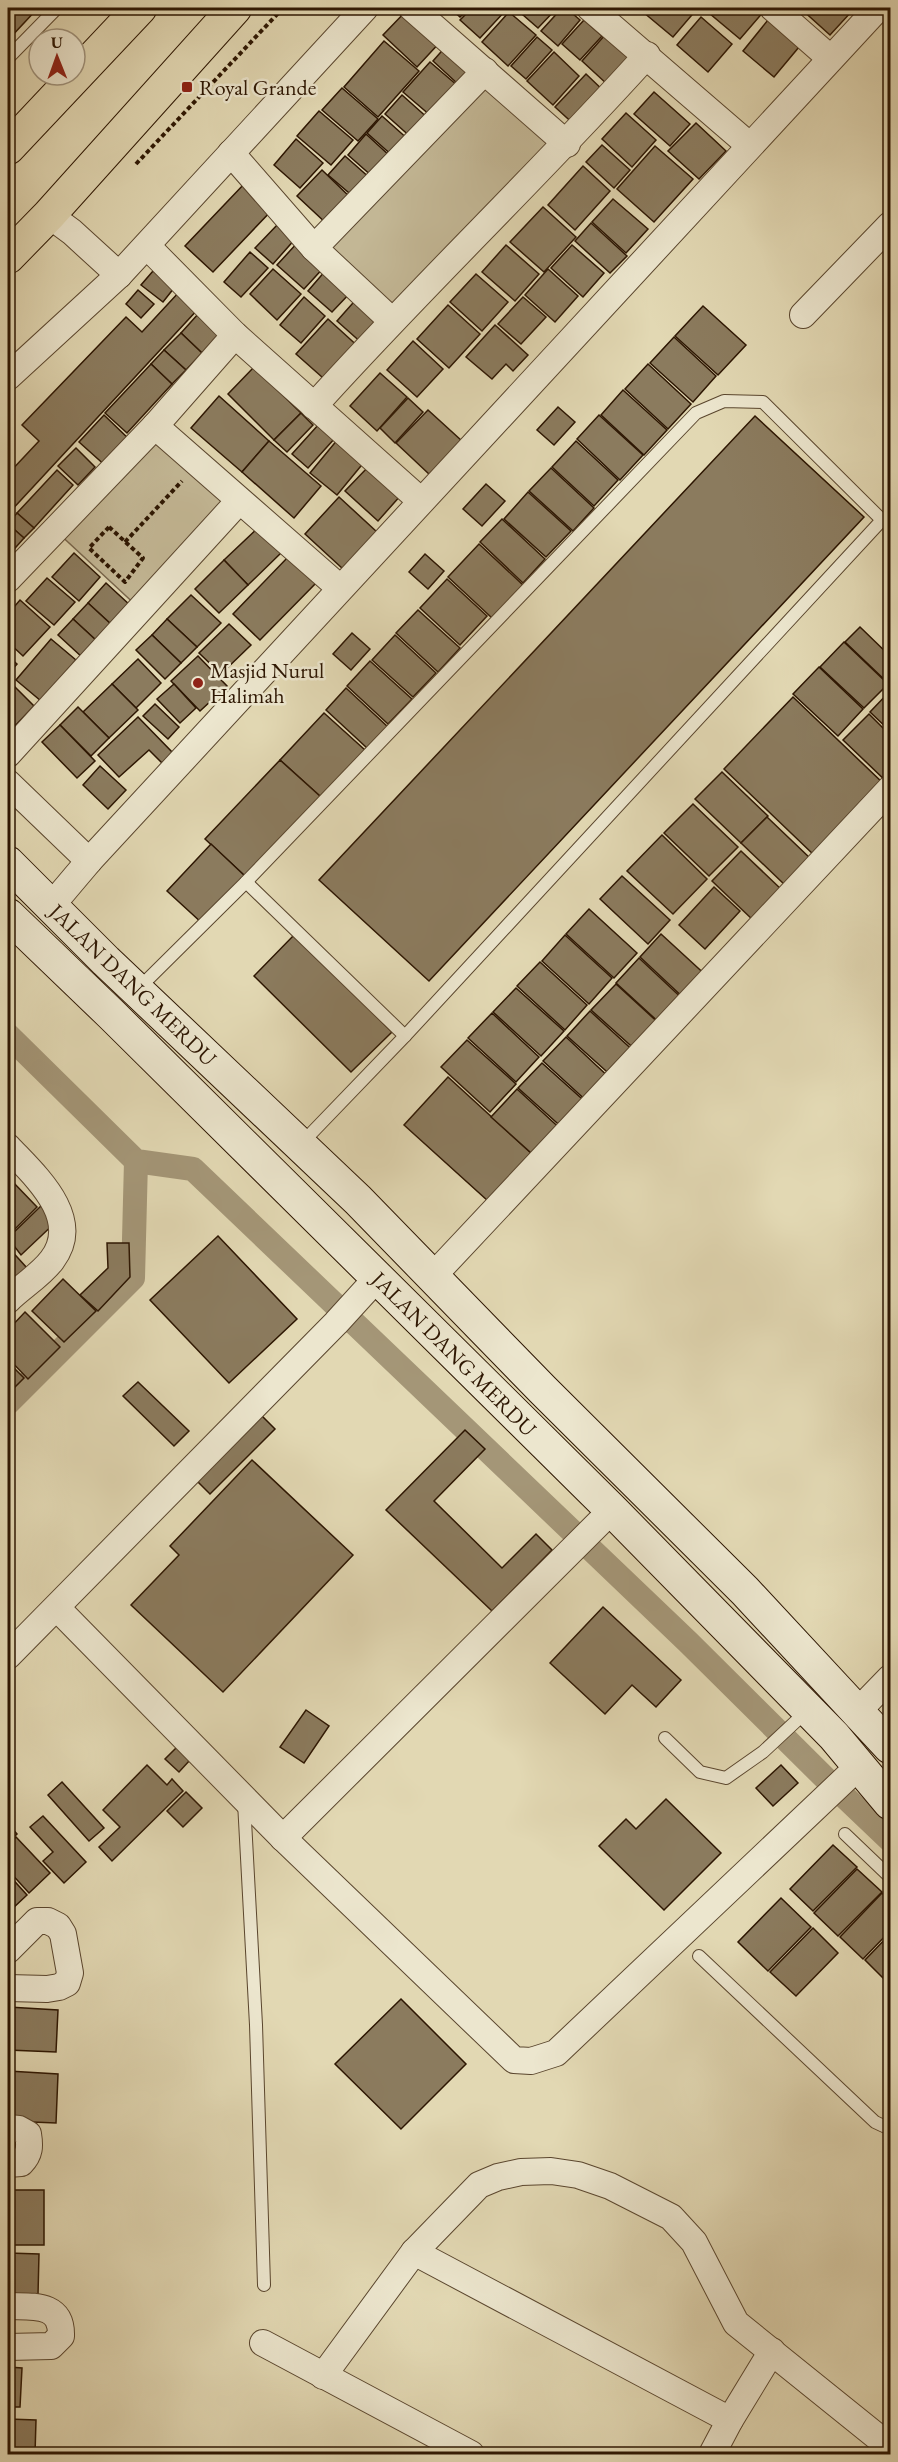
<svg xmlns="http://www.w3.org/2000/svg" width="898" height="2462" font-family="'EB Garamond',serif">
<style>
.green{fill:#c3b795;stroke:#78664c;stroke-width:1.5}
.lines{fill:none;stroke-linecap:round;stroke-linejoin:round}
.canal{stroke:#a49677;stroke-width:24}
.building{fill:#8b7b5e;stroke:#2d1602;stroke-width:1.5}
.lane-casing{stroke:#5a462e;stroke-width:14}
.street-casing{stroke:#5a462e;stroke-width:28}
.secondary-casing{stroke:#2d1602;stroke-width:35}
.primary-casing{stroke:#2d1602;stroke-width:35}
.path{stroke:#2d1602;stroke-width:4;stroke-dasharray:4.5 3;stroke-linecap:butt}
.lane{stroke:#ece6ce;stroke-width:12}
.street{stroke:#ece6ce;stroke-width:26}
.secondary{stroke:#ece6ce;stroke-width:33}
.primary{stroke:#e2d8b3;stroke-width:33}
.poi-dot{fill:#8f2418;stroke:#ece6ce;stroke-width:2}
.labels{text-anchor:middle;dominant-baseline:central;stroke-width:5;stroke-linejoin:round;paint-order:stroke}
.poi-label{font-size:22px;fill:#2d1602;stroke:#ece6ce;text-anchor:start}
.street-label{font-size:22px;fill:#2d1602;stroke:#ece6ce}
</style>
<rect width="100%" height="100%" fill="#e2d8b3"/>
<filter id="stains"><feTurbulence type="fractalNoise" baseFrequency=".00333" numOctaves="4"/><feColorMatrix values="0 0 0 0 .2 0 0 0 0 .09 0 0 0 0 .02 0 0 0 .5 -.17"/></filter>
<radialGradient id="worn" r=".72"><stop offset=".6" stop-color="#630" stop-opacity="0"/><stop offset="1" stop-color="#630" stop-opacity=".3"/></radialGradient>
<g class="green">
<path d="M485 71 567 144 391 320 320 255Z"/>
<path d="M155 426 239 501 140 609 55 530Z"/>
</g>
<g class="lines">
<g class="canal">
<path d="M8 1035 136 1161 193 1169 688 1642 828 1781 890 1840"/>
<path d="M8 1403 133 1278 136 1161"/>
</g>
</g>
<g class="building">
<path d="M8 8H38L8 40Z"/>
<path d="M450 8H470L460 17Z"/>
<path d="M472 8H508L480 38 460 20Z"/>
<path d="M515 8H557L538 28Z"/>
<path d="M562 8H566L580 20 558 46 541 31Z"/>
<path d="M647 8H696L697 9 673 37 643 12Z"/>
<path d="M703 8H761L765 10 740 39Z"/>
<path d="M800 8H850L853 10 830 35Z"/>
<path d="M408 9 442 40 417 67 383 35Z"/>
<path d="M509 12 536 35 508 66 482 42Z"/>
<path d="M772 15 804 41 774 77 743 51Z"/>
<path d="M701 17 732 44 708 72 677 45Z"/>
<path d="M584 20 602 36 580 60 562 44Z"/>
<path d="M605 35 631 59 608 85 582 61Z"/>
<path d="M537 37 552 50 526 79 511 66Z"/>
<path d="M384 41 419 71 378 117 344 87Z"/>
<path d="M447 45 473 69 459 85 433 61Z"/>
<path d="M554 52 579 76 553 105 527 81Z"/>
<path d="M430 62 458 86 431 116 403 92Z"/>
<path d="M586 74 608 95 578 128 555 107Z"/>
<path d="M342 88 378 119 358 141 322 110Z"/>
<path d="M654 92 690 124 670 146 634 114Z"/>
<path d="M402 95 430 120 414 140 385 114Z"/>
<path d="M319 111 353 140 331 165 297 136Z"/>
<path d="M626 113 656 140 632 167 602 139Z"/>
<path d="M382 116 410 141 395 158 367 133Z"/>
<path d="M696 123 726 151 699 179 668 151Z"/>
<path d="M366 134 391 157 373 177 348 155Z"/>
<path d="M296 139 323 163 300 188 274 165Z"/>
<path d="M602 145 630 170 614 188 586 162Z"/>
<path d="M655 146 693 179 654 222 617 189Z"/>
<path d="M345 156 371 179 355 198 328 175Z"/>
<path d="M583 166 610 191 575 230 548 205Z"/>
<path d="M322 170 352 199 328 225 297 196Z"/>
<path d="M245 183 273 209 213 272 185 246Z"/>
<path d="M613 199 648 229 626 253 592 222Z"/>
<path d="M543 207 576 237 544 272 510 242Z"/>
<path d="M279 223 296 238 273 264 255 248Z"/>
<path d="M591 223 627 256 610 273 575 241Z"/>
<path d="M299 241 326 265 304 289 277 265Z"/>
<path d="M506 245 539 274 515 301 482 272Z"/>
<path d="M572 245 604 273 583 297 551 268Z"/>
<path d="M250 252 268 268 241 297 224 282Z"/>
<path d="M273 269 301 294 277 320 250 294Z"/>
<path d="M548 269 578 296 555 322 525 295Z"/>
<path d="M326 270 351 292 332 312 308 291Z"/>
<path d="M153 271 174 288 163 302 141 285Z"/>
<path d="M476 274 508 302 482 331 450 302Z"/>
<path d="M138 290 154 304 141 318 126 304Z"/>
<path d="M180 291 199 308 8 514V474L39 441 22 425 126 317 142 332Z"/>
<path d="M360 295 387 320 364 345 337 321Z"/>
<path d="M304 297 325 316 301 343 280 325Z"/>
<path d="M523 297 546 317 521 344 498 324Z"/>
<path d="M448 305 480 334 449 368 417 339Z"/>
<path d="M703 306 746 345 718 375 675 336Z"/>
<path d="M199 313 220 333 202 353 181 333Z"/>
<path d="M328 319 362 350 331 385 296 354Z"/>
<path d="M495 325 528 355 513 371 506 364 492 379 466 357Z"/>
<path d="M181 333 202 353 186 370 164 350Z"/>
<path d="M674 337 716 376 693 402 650 363Z"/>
<path d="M413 341 443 369 417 397 387 370Z"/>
<path d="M164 350 186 370 172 384 151 364Z"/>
<path d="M151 364 172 384 127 433 105 413Z"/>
<path d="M648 364 691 404 668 429 625 389Z"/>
<path d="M254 367 301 413 274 440 228 394Z"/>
<path d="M380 373 407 397 377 431 350 406Z"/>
<path d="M623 390 667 430 644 455 601 415Z"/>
<path d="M219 396 269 441 242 472 191 428Z"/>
<path d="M408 398 423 412 395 443 380 428Z"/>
<path d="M558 407 575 422 554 445 537 430Z"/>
<path d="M428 410 462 441 430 475 396 443Z"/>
<path d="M301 413 313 425 287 452 274 440Z"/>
<path d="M104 415 132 442 108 468 79 442Z"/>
<path d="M599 415 643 455 620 480 577 439Z"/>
<path d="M755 416 864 517 429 981 319 880Z"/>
<path d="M319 424 335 438 308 468 292 454Z"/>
<path d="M338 439 365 461 337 495 310 473Z"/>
<path d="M269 441 321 486 294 518 242 472Z"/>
<path d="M576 441 618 480 594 506 552 467Z"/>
<path d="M76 448 95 467 78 485 58 466Z"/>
<path d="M369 466 401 495 378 521 345 491Z"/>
<path d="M551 468 594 508 573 531 529 491Z"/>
<path d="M57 470 73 485 34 528 17 513Z"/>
<path d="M486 484 505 501 482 526 463 509Z"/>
<path d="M528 492 571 531 546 557 504 519Z"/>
<path d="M339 497 377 532 343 569 305 534Z"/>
<path d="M17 513 34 528 24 538 8 524Z"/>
<path d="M502 519 545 559 523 583 480 542Z"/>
<path d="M8 524 24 538 8 556Z"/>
<path d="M259 527 283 551 248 585 224 560Z"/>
<path d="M479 544 523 585 492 618 448 577Z"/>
<path d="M74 553 100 577 79 601 52 577Z"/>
<path d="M425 554 444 571 428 589 409 572Z"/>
<path d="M289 556 317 582 260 640 233 614Z"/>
<path d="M224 560 248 585 219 613 195 589Z"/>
<path d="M47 578 75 602 54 625 26 601Z"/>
<path d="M447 579 487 616 460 645 420 608Z"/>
<path d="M106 583 131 606 113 626 88 603Z"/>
<path d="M191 595 221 623 197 647 167 619Z"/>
<path d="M20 600 50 627 23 656 8 642V614Z"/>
<path d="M88 603 113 626 98 642 73 619Z"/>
<path d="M418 610 460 648 438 672 396 633Z"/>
<path d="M73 619 98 642 83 658 58 635Z"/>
<path d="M167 619 197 647 181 663 152 635Z"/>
<path d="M229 624 251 645 221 674 199 653Z"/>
<path d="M860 627 890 656V681L888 683 845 642Z"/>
<path d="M352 633 370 649 351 670 333 654Z"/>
<path d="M152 635 181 663 165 679 136 650Z"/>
<path d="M395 635 436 673 413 697 372 660Z"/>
<path d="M51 639 76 660 41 701 16 680Z"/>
<path d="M844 642 888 684 864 708 820 667Z"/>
<path d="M8 656 17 664 8 674Z"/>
<path d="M198 656 227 686 200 711 171 681Z"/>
<path d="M138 659 161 683 136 708 112 684Z"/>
<path d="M370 661 412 699 388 724 347 686Z"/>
<path d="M819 667 863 709 838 736 793 694Z"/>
<path d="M12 684 34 706 13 728 8 722V689Z"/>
<path d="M112 684 138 710 109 738 83 712Z"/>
<path d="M174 684 196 708 180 723 157 699Z"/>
<path d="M346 688 388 727 367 748 326 710Z"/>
<path d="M890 691V731L870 712Z"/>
<path d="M793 697 885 785 815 856 724 769Z"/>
<path d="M155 704 179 727 168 739 143 716Z"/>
<path d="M78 707 109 738 91 756 60 725Z"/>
<path d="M324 713 365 750 321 797 280 760Z"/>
<path d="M869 714 890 735V778L887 782 843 740Z"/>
<path d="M138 717 173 753 162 763 149 750 119 777 98 755Z"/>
<path d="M60 725 95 761 77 778 42 742Z"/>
<path d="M280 760 321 797 246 877 205 839Z"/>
<path d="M100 766 126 790 108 809 83 785Z"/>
<path d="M722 772 768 816 741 843 695 799Z"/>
<path d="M693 804 738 847 709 876 664 833Z"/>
<path d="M767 817 812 860 786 886 741 843Z"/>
<path d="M662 835 707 879 673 914 627 871Z"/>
<path d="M211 844 246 877 203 924 167 891Z"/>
<path d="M741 851 783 891 754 921 712 881Z"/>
<path d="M622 876 670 920 648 944 600 899Z"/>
<path d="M714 887 740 911 705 949 679 925Z"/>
<path d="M589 909 637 953 614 978 566 934Z"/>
<path d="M661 934 710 979 688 1002 640 957Z"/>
<path d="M294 935 392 1032 351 1072 254 976Z"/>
<path d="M565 935 612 978 589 1004 542 961Z"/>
<path d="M639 958 687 1003 664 1027 616 983Z"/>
<path d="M540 962 587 1005 565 1030 517 986Z"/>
<path d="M616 984 663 1027 639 1053 591 1010Z"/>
<path d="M516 988 564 1031 541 1056 493 1012Z"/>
<path d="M590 1011 638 1055 615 1079 567 1036Z"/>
<path d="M492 1013 539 1057 516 1082 468 1038Z"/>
<path d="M566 1037 613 1081 591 1105 543 1061Z"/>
<path d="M467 1040 516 1084 490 1112 441 1067Z"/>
<path d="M542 1063 590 1106 566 1131 518 1088Z"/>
<path d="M448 1077 532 1154 488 1201 404 1125Z"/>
<path d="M517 1089 565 1133 540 1161 491 1117Z"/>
<path d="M8 1161 18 1171 8 1181Z"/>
<path d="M11 1180 37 1207 8 1236V1184Z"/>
<path d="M44 1203 59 1219 21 1255 8 1238Z"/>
<path d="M218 1236 297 1319 229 1383 150 1300Z"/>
<path d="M107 1243H129L130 1277 98 1311 80 1295 108 1268Z"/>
<path d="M8 1247 27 1268 10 1283 8 1281Z"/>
<path d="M63 1279 96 1311 64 1342 32 1311Z"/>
<path d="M25 1312 60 1347 28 1379 8 1358V1330Z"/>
<path d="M8 1362 24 1378 8 1394Z"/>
<path d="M138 1382 189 1431 174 1446 123 1396Z"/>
<path d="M257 1411 275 1429 210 1494 192 1476Z"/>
<path d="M465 1430 485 1449 434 1501 502 1568 536 1534 552 1550 492 1611 386 1510Z"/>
<path d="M252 1460 353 1555 223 1692 131 1605 179 1555 170 1546Z"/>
<path d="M603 1607 681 1680 656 1707 632 1685 605 1714 550 1663Z"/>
<path d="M306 1710 329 1726 304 1763 280 1747Z"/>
<path d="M177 1747 190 1760 179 1772 165 1759Z"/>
<path d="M147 1765 167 1785 172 1779 183 1791 112 1861 99 1847 120 1827 103 1810Z"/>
<path d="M781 1765 798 1783 773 1806 756 1788Z"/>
<path d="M62 1782 104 1828 89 1841 48 1795Z"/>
<path d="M186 1792 202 1808 183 1827 167 1811Z"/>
<path d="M666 1799 721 1853 664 1910 599 1846 626 1819 636 1829Z"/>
<path d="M43 1816 86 1862 64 1883 43 1861 53 1852 30 1827Z"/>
<path d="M8 1824 17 1834 8 1843Z"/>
<path d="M16 1837 50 1873 29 1893 8 1870V1845Z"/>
<path d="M833 1845 857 1867 813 1911 790 1889Z"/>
<path d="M857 1869 882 1892 838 1936 814 1913Z"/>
<path d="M8 1874 27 1895 11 1910 8 1907Z"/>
<path d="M882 1893 890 1901V1931L863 1959 840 1937Z"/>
<path d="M781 1898 811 1927 768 1971 738 1942Z"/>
<path d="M813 1928 838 1953 796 1996 770 1972Z"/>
<path d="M890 1934V1985L865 1960Z"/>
<path d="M401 1999 466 2064 401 2129 335 2064Z"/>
<path d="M8 2007 58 2010 56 2052 8 2050Z"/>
<path d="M8 2071 58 2074 56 2123 8 2121Z"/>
<rect x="8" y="2190" width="36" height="55"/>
<path d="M8 2253 39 2254 38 2295H8Z"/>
<path d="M8 2367 22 2368 20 2407H8Z"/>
<path d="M8 2419 36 2420 35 2454H8Z"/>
</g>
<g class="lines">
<defs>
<g id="lane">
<path d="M8 58 57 8"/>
<path d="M246 882 405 1036"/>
<path d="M137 990 246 882 696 413 724 401 763 402 882 520 405 1036 301 1144"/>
<path d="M665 1738 700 1772 726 1778 763 1752 808 1710"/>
<path d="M244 1802 256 2025 264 2285"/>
<path d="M845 1834 890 1877"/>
<path d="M699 1956 875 2122 890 2129"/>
</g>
<g id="street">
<path d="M412 8 567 144"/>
<path d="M590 8 749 145"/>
<path d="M773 8 830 58"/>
<path d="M231 153 314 248 391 320"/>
<path d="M49 215 72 232 119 275"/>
<path d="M147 246 235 335 421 501"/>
<path d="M314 248 485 71"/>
<path d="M803 315 890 225"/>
<path d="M8 377 119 275 365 8"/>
<path d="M314 406C422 286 539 175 647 55"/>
<path d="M155 426 340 588"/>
<path d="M8 579 155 426 235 335"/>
<path d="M8 754 239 501"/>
<path d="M8 783 89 861"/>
<path d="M51 906 89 861 878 8"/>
<path d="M8 1147C34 1175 84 1218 52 1260 41 1275 21 1287 8 1300"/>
<path d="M432 1277 890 789"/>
<path d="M57 1608 283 1838 514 2060 531 2061 556 2053 859 1766"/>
<path d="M8 1656 336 1323 377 1278"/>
<path d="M858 1711 890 1678"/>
<path d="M283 1838 612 1510"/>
<path d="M8 1950 37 1921H48L58 1926 63 1934 70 1973 67 1983 59 1987 47 1989 8 1988"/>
<path d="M8 2128 19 2129 28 2134C30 2146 30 2154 21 2163L8 2164"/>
<path d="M414 2252 730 2420"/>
<path d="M8 2306C32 2307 62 2302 61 2336L51 2346 8 2347"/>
<path d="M263 2343 471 2454"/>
<path d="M323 2376 414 2252 479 2185 498 2177 521 2172 551 2171 578 2175 610 2186 671 2217 694 2242 736 2323 890 2447"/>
<path d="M712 2454 730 2420 772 2351"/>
</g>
<g id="secondary">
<path d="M8 863 106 961 358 1200 543 1390 745 1591 890 1747"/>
<path d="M8 915 112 1015 612 1510 834 1736 890 1803"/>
</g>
<g id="primary">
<path d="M8 148 140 8"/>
<path d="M8 257 49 215 235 8"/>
</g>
</defs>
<use href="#lane" class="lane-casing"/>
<use href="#street" class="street-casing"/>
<use href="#secondary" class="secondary-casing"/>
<use href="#primary" class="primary-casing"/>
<g class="path">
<path d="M136 164 283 8"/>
<path d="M109 527 143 558 125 582 89 548Z"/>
<path d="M125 542 182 481"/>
</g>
<use href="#lane" class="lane"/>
<use href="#street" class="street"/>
<use href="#secondary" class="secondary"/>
<use href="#primary" class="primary"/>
</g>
<g class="poi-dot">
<rect x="181" y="81" width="12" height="12" rx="3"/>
<circle cx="198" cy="683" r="6"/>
</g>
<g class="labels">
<g class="poi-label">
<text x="199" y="87">Royal Grande</text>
<text x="210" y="670">Masjid Nurul<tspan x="210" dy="25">Halimah</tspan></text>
</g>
<g class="street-label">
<text transform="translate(133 985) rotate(44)">JALAN DANG MERDU</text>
<text transform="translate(454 1354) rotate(45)">JALAN DANG MERDU</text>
</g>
</g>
<rect width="898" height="2462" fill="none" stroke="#e2d8b3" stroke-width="30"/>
<rect x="9" y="9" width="880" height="2444" fill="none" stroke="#2d1602" stroke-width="3"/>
<rect x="15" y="15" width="868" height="2432" fill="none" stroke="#2d1602" stroke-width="1.5"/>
<g transform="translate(57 57) rotate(359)"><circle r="28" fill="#ece6ce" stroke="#a0937c" stroke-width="1.5"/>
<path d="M0-4.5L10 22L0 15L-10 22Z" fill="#8f2418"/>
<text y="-9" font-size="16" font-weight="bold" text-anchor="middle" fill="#2d1602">U</text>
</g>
<rect width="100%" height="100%" filter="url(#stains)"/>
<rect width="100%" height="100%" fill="url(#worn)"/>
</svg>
